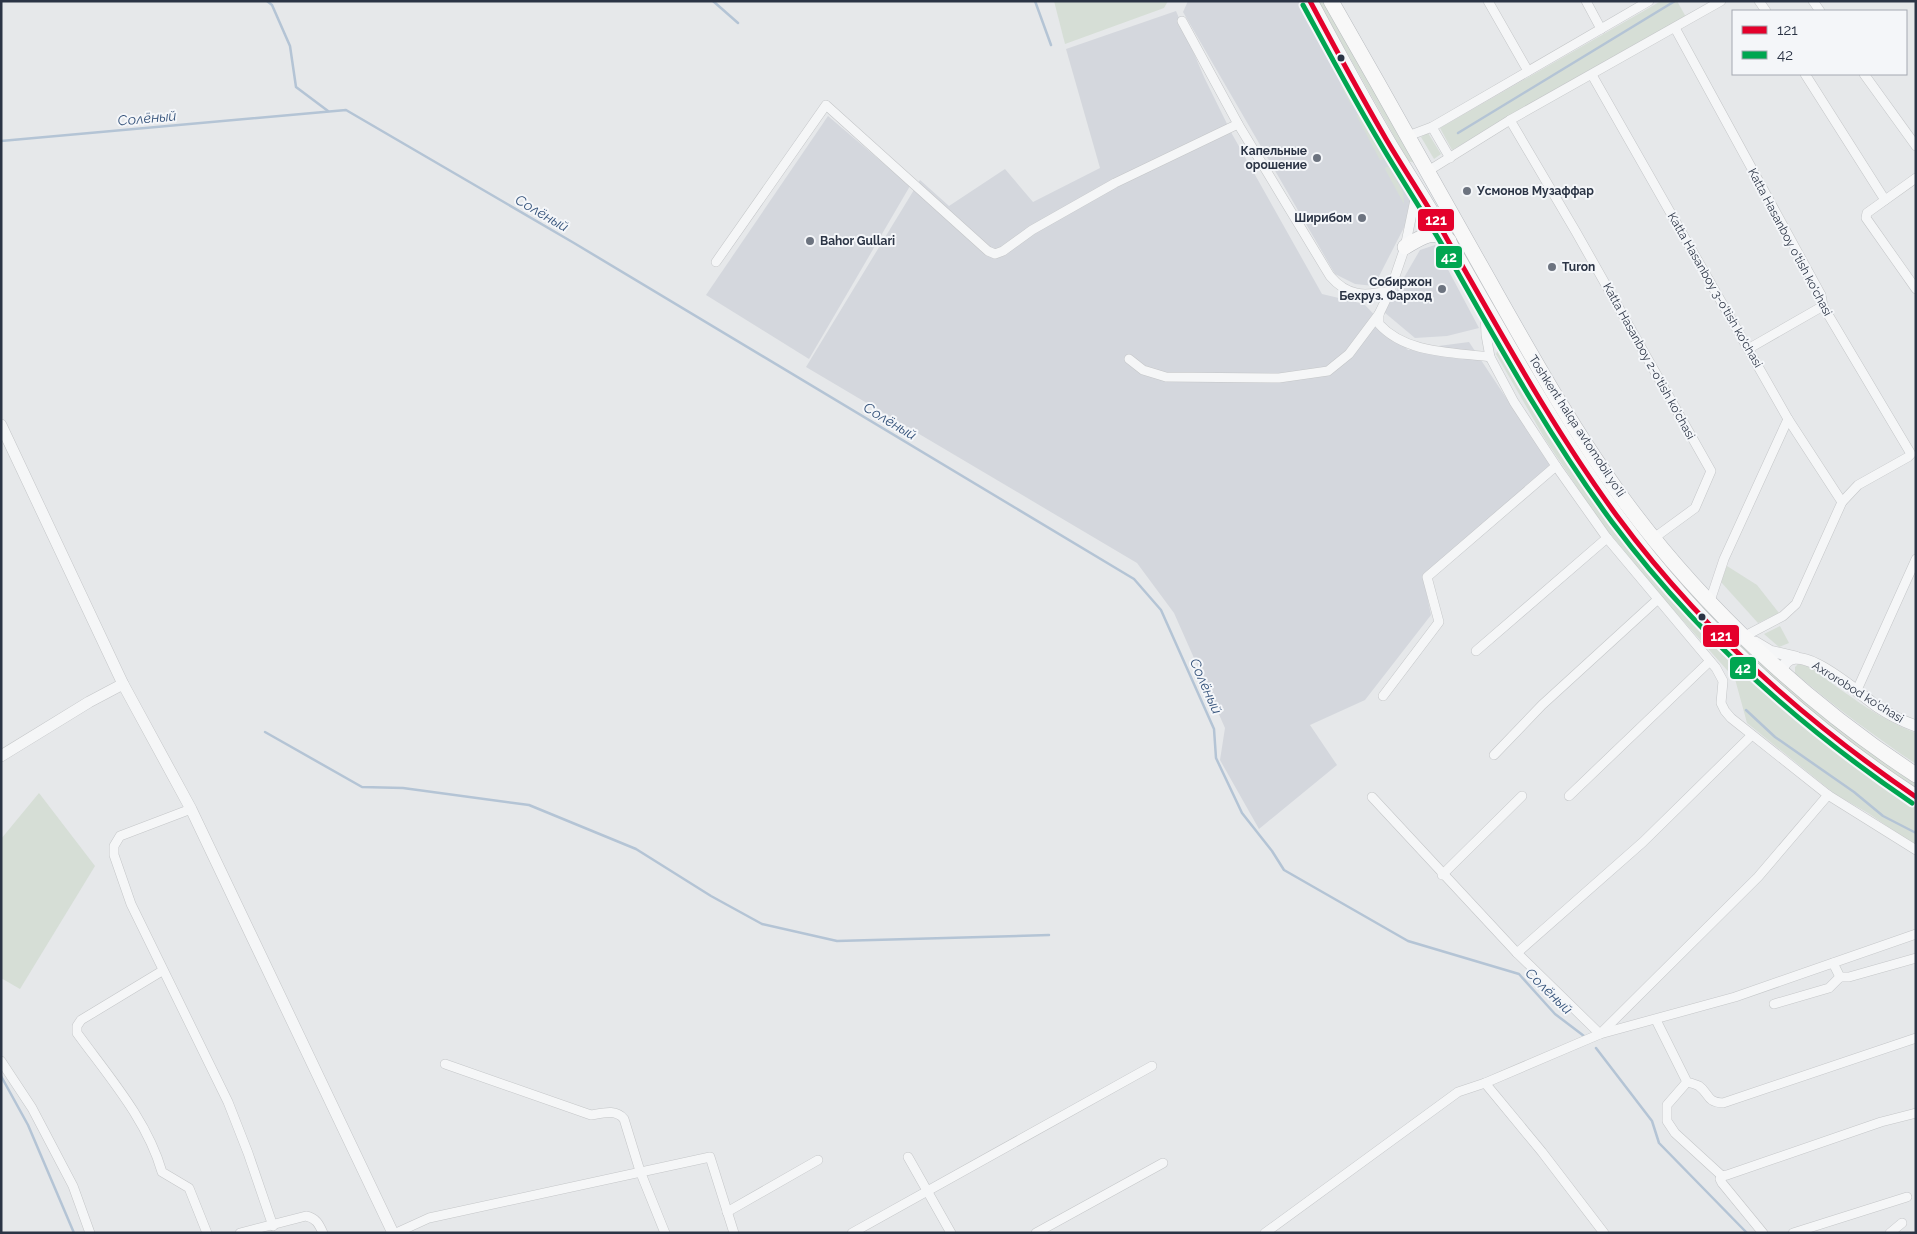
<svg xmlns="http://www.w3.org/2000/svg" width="1917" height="1234" font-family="Raleway,sans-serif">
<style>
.built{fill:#d4d7dd}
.green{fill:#d6ded6}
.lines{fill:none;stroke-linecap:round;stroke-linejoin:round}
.stream{stroke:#b4c4d5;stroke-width:2.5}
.minor-casing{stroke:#c4c6c8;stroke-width:10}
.tertiary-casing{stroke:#c4c6c8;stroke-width:12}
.trunk-casing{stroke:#b8bbbf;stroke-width:16}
.minor{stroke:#f5f6f7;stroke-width:9}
.tertiary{stroke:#f5f6f7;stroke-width:11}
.trunk{stroke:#f8f8f8;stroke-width:15}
.bus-1-casing{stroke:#f4f6f9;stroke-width:9}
.bus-2-casing{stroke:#f4f6f9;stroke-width:9}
.bus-1{stroke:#e4002b;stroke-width:5}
.bus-2{stroke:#00a651;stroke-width:5}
.bus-dot{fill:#2b3445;stroke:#f4f6f9;stroke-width:2}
.poi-dot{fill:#6c737f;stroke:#f4f6f9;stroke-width:2}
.labels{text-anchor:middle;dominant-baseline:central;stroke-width:4;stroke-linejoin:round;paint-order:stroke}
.poi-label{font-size:12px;font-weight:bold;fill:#2b3445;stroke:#f4f6f9;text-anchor:end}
.street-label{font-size:12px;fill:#2b3445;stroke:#f4f6f9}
.water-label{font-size:14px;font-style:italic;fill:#34527a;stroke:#f4f6f9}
.line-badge{stroke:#f4f6f9;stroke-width:2}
.badge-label{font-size:14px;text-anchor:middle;font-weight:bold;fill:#fff}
</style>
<rect width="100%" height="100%" fill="#e6e8ea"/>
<g class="built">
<path d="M1188 1H1302L1415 206 1374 286 1355 284 1335 274 1183 12Z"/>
<path d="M1176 11 1204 77 1232 134 1322 294 1364 304 1408 350 1469 342 1552 467 1423 576 1431 615 1365 700 1310 725 1337 765 1259 829 1220 760 1225 728 1174 613 1137 563 806 367 920 180 949 206 1005 169 1033 202 1100 168 1066 49Z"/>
<path d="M828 116 910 186 809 359 706 295Z"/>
<path d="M1435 245 1479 328 1447 336 1415 338 1384 312 1420 250Z"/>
</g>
<g class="green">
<path d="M1054 1H1168L1164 8 1065 44Z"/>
<path d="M1318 1H1324L1416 163 1408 161Z"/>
<path d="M1661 1H1677L1686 17 1452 150 1440 128Z"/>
<path d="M1343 81 1357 107 1351 105 1341 86Z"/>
<path d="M1356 115 1362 117 1384 158 1383 160H1380Z"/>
<path d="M1428 133 1441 154 1434 159 1421 137Z"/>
<path d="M1386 167H1389L1403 192 1404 204 1385 169Z"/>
<path d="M1441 206 1660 556 1916 782V788L1879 763 1814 714 1753 661 1657 559 1575 448 1436 210Z"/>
<path d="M1498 350 1557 446 1599 508 1633 551 1681 606 1916 803V846L1868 813 1835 794 1747 723 1735 679 1662 597 1599 520 1545 439 1496 354Z"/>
<path d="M1727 566 1757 585 1779 613 1758 623 1721 582Z"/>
<path d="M1780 626 1789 643 1779 647 1764 634Z"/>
<path d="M1798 664 1808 666C1842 690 1876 718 1916 733V764C1874 736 1834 706 1795 673V667Z"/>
<path d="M39 793 95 866 20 989 1 978V839Z"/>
</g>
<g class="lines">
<g class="stream">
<path d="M267 1 272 5 290 46 296 87 328 111"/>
<path d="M713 1 738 23"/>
<path d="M1035 1 1051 45"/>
<path d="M1458 133 1675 1"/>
<path d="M1 141 346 110 574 243 1134 579 1161 610 1214 729 1216 758 1242 813 1272 851 1284 870 1408 941 1519 974 1555 1014 1584 1036"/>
<path d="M1746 710 1775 737 1854 792 1883 816 1916 833"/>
<path d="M265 732 362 787 403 788 529 805 636 849 711 896 762 924 837 941 1049 935"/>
<path d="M1596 1048 1652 1121 1659 1143 1747 1233"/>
<path d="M1 1076 28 1125 74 1233"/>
</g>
<defs>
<g id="minor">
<path d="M1488 1 1528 71"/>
<path d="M1586 1 1601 29"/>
<path d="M1759 1 1766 11"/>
<path d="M1813 1 1820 11"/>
<path d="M1182 21 1238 124 1330 276C1348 297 1364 296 1390 291"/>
<path d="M1675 28 1821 295 1823 306 1911 454 1908 457 1858 485 1842 502 1796 604 1783 616 1745 636"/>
<path d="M1805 74 1885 200"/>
<path d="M1864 74 1916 146"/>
<path d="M1592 75 1788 419 1842 502"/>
<path d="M1510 120 1576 232 1711 471 1695 508 1654 538"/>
<path d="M1432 127 1450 158"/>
<path d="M1408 136 1432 127 1649 1"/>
<path d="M1428 171 1510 120 1721 1"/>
<path d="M1916 178 1867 213 1866 218 1916 289"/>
<path d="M716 262 826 105 988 251 995 254 1003 251 1032 230 1115 183 1238 124"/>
<path d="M1485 311 1486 335 1490 357 1514 402 1556 466 1607 538 1716 668 1723 681 1721 703 1725 711 1731 718 1828 795 1916 850"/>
<path d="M1379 314V324C1406 354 1453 352 1490 357"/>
<path d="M1748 349 1823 306"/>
<path d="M1129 359 1143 370 1166 377 1279 378 1328 371 1349 354 1379 314 1390 291 1405 247 1417 190"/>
<path d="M1710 601 1724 559 1788 419"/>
<path d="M1476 651 1607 538"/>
<path d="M1857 690 1916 559"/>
<path d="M1383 696 1439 622 1427 577 1556 466"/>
<path d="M1494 755 1542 705 1657 600"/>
<path d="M1569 796 1710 661"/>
<path d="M1372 797 1517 953 1600 1034 1758 877 1828 795"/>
<path d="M191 809 120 836 114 846V855L131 904 228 1102 248 1153 273 1226"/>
<path d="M1442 875 1522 796"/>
<path d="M1517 953 1643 842 1751 736"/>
<path d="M1833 963 1840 977H1849L1916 958"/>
<path d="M162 971 81 1020 77 1026V1033C109 1077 147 1120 162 1172L189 1188 207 1233"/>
<path d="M1774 1004 1829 988 1840 977"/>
<path d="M1656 1020 1687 1082C1691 1083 1695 1084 1699 1086 1710 1094 1706 1102 1723 1103L1916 1038"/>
<path d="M1 1061 32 1108 73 1186 90 1233"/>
<path d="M445 1064 591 1115C603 1113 616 1109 624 1119L640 1171 665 1233"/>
<path d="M1687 1082 1667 1105V1121L1675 1133 1722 1176 1727 1175 1881 1122 1916 1113"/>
<path d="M1485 1083 1542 1152 1604 1233"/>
<path d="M908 1157 951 1233"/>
<path d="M1722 1176 1720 1179 1722 1183 1763 1233"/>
<path d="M727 1212 818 1160"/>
<path d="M240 1233 306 1216C316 1218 319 1224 323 1233"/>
<path d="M396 1233 429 1218 710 1157 734 1233"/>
<path d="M852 1233 1152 1066"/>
<path d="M1036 1233 1163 1163"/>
<path d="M1265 1233 1458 1092 1485 1083 1600 1034 1735 997 1916 934"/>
<path d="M1793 1233 1907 1197"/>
<path d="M1890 1233 1902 1223"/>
</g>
<g id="tertiary">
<path d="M1 425 123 684 191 809 393 1233"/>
<path d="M1755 642 1770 651 1796 657"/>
<path d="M1782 671C1791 631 1863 697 1878 707 1890 715 1902 721 1916 726"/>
<path d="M1 756 89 702 123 684"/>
</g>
<g id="trunk">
<path d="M1310 1C1338 53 1366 106 1397 157 1414 184 1431 211 1447 239 1501 333 1553 429 1617 516 1696 624 1803 724 1916 797"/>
<path d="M1331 1C1381 88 1430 176 1479 263 1525 344 1570 427 1626 503 1703 607 1807 704 1916 775"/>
<path d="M1405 247C1420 238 1434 227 1449 241"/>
</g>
</defs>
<use href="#minor" class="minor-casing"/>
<use href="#tertiary" class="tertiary-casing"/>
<use href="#trunk" class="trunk-casing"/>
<use href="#minor" class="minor"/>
<use href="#tertiary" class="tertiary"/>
<use href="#trunk" class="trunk"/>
<defs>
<path id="bus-1" d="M1310 1C1335 48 1360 94 1386 139 1406 173 1428 205 1447 239 1501 333 1553 429 1617 516 1700 628 1802 719 1916 797"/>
<path id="bus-2" d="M1303 5C1328 51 1353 98 1380 143 1400 177 1421 209 1441 243 1495 338 1547 434 1612 522 1695 633 1797 725 1912 803"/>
</defs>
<use href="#bus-1" class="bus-1-casing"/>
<use href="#bus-2" class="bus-2-casing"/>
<use href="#bus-1" class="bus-1"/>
<use href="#bus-2" class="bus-2"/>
</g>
<g class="bus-dot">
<circle cx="1341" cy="58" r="4.5"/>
<circle cx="1702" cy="617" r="4.5"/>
</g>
<g class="poi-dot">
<circle cx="1317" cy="158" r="5"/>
<circle cx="1467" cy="191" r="5"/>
<circle cx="1362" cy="218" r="5"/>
<circle cx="810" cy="241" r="5"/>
<circle cx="1552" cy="267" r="5"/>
<circle cx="1442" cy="289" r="5"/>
</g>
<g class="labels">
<g class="poi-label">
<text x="1307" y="151">Капельные<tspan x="1307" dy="14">орошение</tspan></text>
<text x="1477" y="191" text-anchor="start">Усмонов Музаффар</text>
<text x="1352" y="218">Ширибом</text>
<text x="820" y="241" text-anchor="start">Bahor Gullari</text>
<text x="1562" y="267" text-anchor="start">Turon</text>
<text x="1432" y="282">Собиржон<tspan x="1432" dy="14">Бехруз. Фарход</tspan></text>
</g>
<g class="street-label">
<text transform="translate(1790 242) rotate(62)">Katta Hasanboy o'tish ko'chasi</text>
<text transform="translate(1715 290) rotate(60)">Katta Hasanboy 3-o'tish ko'chasi</text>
<text transform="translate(1649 361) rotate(61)">Katta Hasanboy 2-o'tish ko'chasi</text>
<text transform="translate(1577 426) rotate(57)">Toshkent halqa avtomobil yo'li</text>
<text transform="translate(1858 692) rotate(32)">Axrorobod ko'chasi</text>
</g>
<g class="water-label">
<text transform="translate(147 118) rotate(-5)">Солёный</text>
<text transform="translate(542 213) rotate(30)">Солёный</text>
<text transform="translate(890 421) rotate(31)">Солёный</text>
<text transform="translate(1206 686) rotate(66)">Солёный</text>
<text transform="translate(1549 991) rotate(44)">Солёный</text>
</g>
</g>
<g class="line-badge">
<rect x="1417" y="208" width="38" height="24" rx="5" fill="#e4002b"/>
<rect x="1435" y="245" width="28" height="24" rx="5" fill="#00a651"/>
<rect x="1702" y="624" width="38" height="24" rx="5" fill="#e4002b"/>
<rect x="1729" y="656" width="28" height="24" rx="5" fill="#00a651"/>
</g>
<g class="badge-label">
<text x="1436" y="225">121</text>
<text x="1449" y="262">42</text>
<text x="1721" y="641">121</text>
<text x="1743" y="673">42</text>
</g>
<rect width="1917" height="1234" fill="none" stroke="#2b3445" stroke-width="5"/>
<rect x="1732" y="10" width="175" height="65" fill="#f4f6f9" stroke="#a4a8b1"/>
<rect x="1742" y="26" width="25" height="8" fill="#e4002b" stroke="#a4a8b1"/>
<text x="1777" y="35" font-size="15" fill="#2b3445">121</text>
<rect x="1742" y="51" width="25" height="8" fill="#00a651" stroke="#a4a8b1"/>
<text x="1777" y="60" font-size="15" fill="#2b3445">42</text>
</svg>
